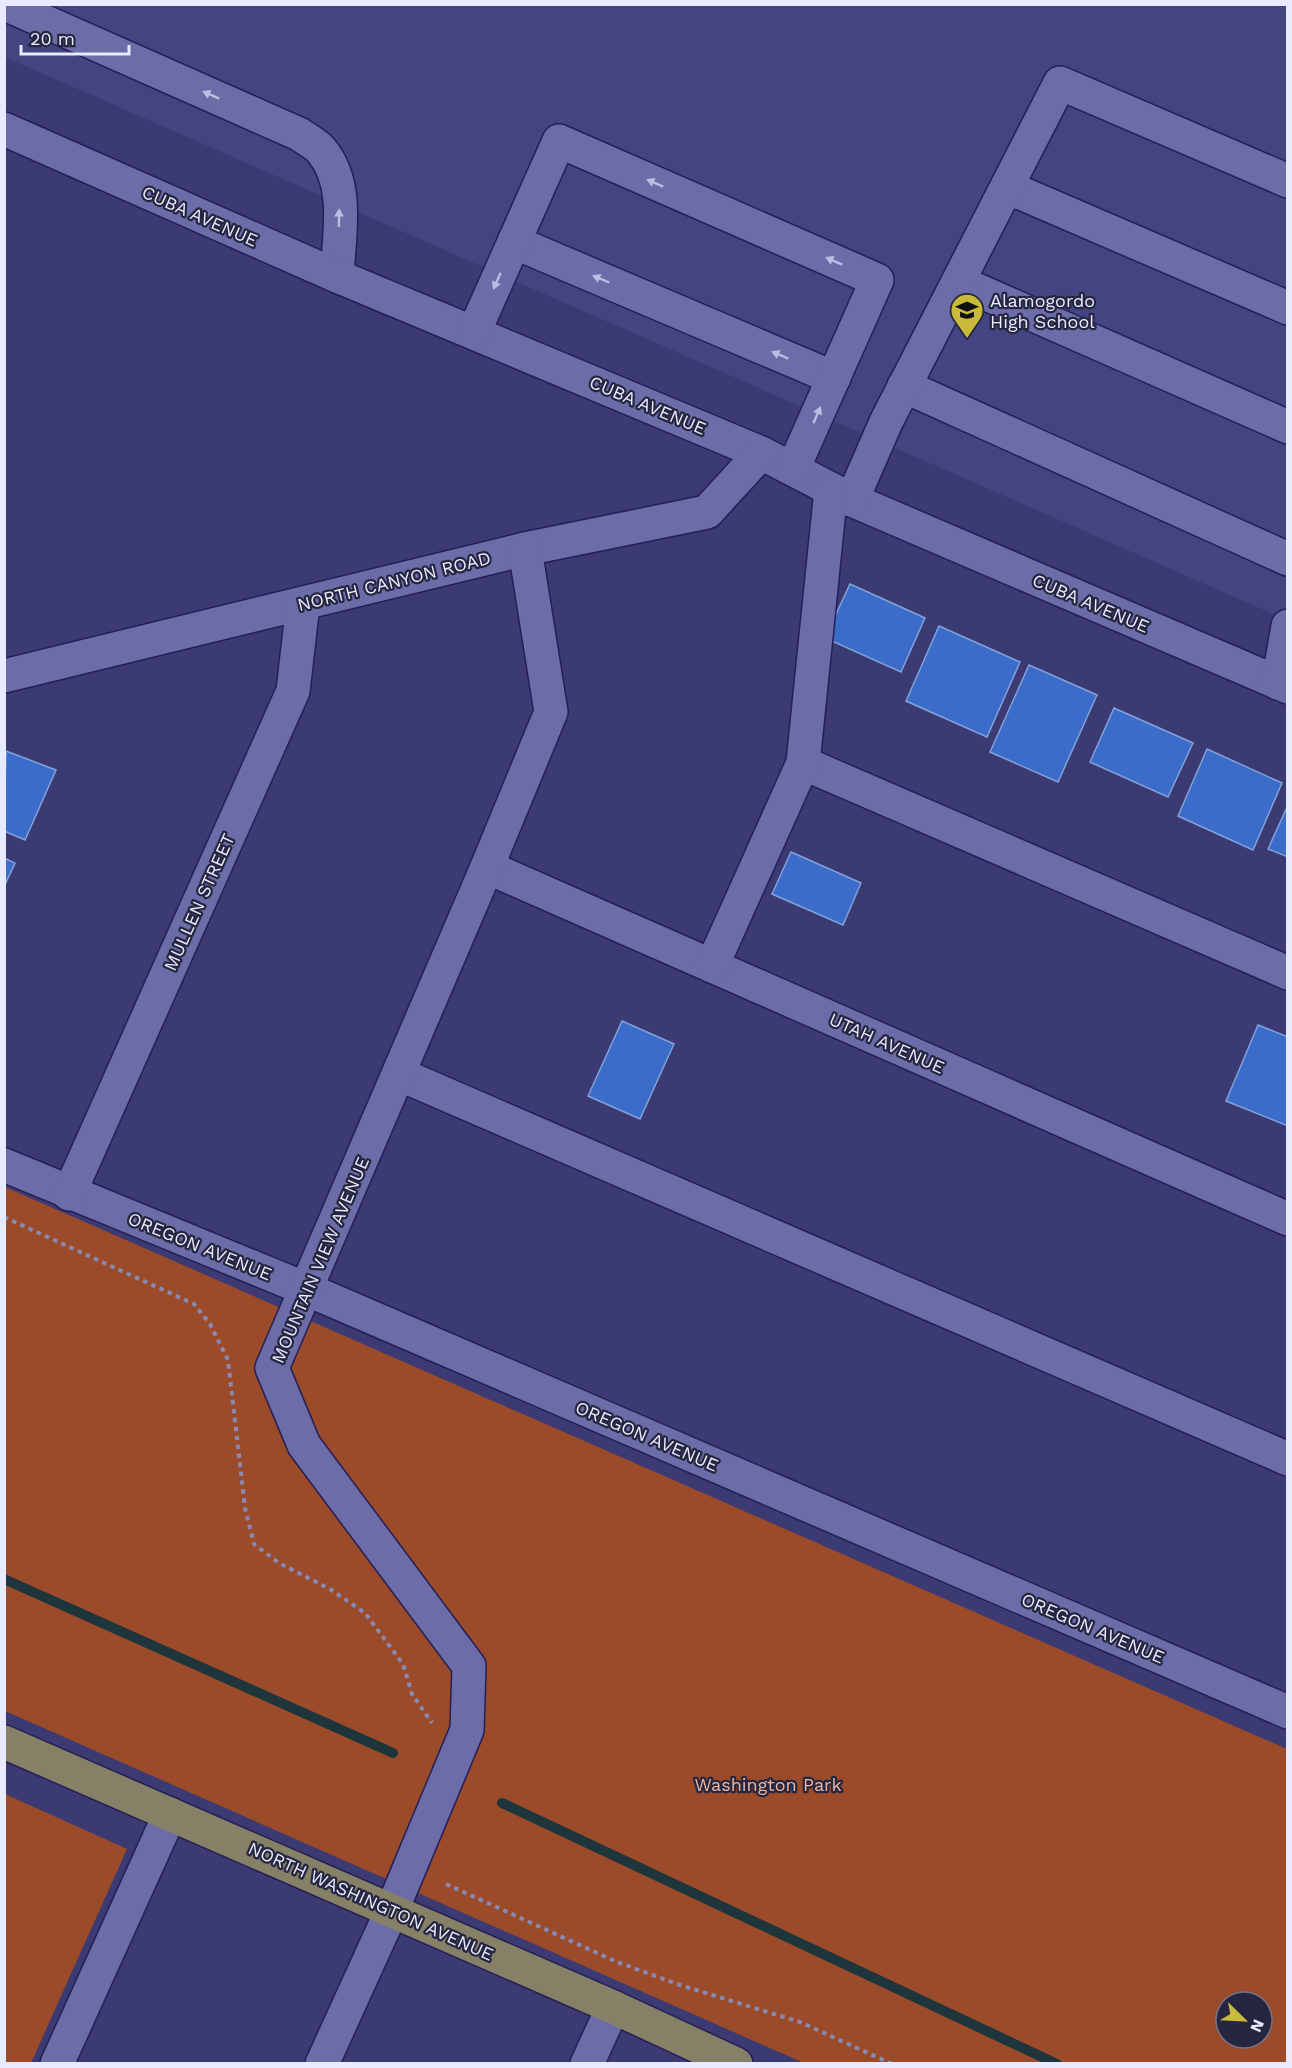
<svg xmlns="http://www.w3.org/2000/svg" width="1292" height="2068" font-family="'Work Sans',sans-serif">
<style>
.built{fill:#454482}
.green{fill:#9b4b29;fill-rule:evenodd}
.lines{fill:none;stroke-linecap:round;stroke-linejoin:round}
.stream{stroke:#1f353c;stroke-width:10}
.building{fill:#3c6cc9;stroke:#82a2dc;stroke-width:1.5}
.minor-casing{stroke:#241f54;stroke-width:36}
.major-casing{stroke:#241f54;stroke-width:36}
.path{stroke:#8989b1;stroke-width:4;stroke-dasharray:4.5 4.5;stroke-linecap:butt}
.minor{stroke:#6b6ca8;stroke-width:33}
.major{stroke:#868067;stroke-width:33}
.oneway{fill:#bcbee1}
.labels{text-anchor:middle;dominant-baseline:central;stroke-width:4.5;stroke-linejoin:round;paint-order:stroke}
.street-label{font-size:18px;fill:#e8eaff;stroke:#25263f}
.poi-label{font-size:18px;fill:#e8eaff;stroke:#25263f;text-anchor:start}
.park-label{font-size:18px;fill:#f0b6a0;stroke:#25263f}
</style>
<rect width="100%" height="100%" fill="#3c3a72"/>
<path class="built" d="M5 4 1287 5V620L5 57Z"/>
<g class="green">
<path d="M5 1187 1287 1749V2063H804L5 1711ZM1226 2002H1262V2038H1226Z"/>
<path d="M5 1794 127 1849 31 2063H5Z"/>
</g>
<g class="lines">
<g class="stream">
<path d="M4 1579 393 1753"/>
<path d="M502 1803 1057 2064"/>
</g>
</g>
<g class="building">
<path d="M850 584 925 618 901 672 825 638Z"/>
<path d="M939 626 1020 662 987 737 906 701Z"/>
<path d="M1029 665 1097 695 1058 782 990 752Z"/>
<path d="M1114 708 1193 743 1168 797 1090 762Z"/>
<path d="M1207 749 1282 783 1253 850 1178 816Z"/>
<path d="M6 751 56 770 25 840 4 831Z"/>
<path d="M1288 805V857L1268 849Z"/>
<path d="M791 852 861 883 843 925 772 894Z"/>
<path d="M4 858 15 863 4 887Z"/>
<path d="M622 1021 674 1044 640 1119 588 1096Z"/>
<path d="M1258 1025 1288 1037V1126L1226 1101Z"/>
</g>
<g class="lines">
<defs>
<g id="minor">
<path d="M5 4 299 134C306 139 316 144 321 150 350 184 339 235 337 276"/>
<path d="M4 129 337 276 761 453 852 500 1288 687"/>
<path d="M1007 187 1288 308"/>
<path d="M514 242 834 378"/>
<path d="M959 282 1288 427"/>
<path d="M474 332 559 141 877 280 793 469"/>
<path d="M904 386 1288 559"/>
<path d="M852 500 886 422 1060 83 1288 181"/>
<path d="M4 676 525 549 707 512 761 453"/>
<path d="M1278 683 1288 626"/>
<path d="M803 763 1288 973"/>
<path d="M487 867 1288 1219"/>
<path d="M712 966 803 763 831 490"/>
<path d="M399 1074 1288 1459"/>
<path d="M4 1165 306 1289 1288 1712"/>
<path d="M69 1194 293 691 303 604"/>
<path d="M57 2064 170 1814"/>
<path d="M322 2064 392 1910 467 1730 469 1666 304 1445 272 1368 487 867 551 712 525 549"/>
<path d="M587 2064 613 2007"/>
</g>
<path id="major" d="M4 1742 613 2007 736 2064"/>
</defs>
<use href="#minor" class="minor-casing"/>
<use href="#major" class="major-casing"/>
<g class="path">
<path d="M4 1217 194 1304 210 1324 228 1360 245 1508 254 1544 279 1563 330 1589 365 1613 403 1664 412 1694 432 1723"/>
<path d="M446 1884 617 1962 680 1985 800 2022 892 2064"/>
</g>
<use href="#minor" class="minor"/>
<use href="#major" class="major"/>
</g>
<defs><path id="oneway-solid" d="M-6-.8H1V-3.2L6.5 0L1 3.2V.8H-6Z" transform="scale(1.5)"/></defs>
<g class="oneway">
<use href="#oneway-solid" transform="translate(211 95) rotate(-156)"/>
<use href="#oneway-solid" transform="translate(655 183) rotate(-156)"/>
<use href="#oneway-solid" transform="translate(339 218) rotate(-89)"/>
<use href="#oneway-solid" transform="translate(834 261) rotate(-156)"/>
<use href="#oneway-solid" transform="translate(601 279) rotate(-157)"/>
<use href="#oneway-solid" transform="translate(497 281) rotate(114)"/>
<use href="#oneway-solid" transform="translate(780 355) rotate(-157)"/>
<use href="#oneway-solid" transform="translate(817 415) rotate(-66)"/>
</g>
<defs>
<symbol id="school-pin" viewBox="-11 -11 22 30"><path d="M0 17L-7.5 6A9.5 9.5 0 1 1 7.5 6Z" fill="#caba3a" stroke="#25263f"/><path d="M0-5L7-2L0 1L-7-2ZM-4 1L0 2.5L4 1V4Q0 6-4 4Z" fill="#111"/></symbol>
</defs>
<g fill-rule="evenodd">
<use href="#school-pin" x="948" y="291" width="38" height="52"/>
</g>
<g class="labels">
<g class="street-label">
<text transform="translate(200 216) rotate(24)">CUBA AVENUE</text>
<text transform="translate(648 405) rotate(23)">CUBA AVENUE</text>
<text transform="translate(394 581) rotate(-14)">NORTH CANYON ROAD</text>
<text transform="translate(1091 603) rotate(23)">CUBA AVENUE</text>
<text transform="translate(199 902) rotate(-66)">MULLEN STREET</text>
<text transform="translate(887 1043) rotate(24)">UTAH AVENUE</text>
<text transform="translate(200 1246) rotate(22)">OREGON AVENUE</text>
<text transform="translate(320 1260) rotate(-67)">MOUNTAIN VIEW AVENUE</text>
<text transform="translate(647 1436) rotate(23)">OREGON AVENUE</text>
<text transform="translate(1093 1628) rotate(23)">OREGON AVENUE</text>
<text transform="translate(371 1901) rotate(24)">NORTH WASHINGTON AVENUE</text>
</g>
<g class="poi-label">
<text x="990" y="300">Alamogordo<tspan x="990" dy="21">High School</tspan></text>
</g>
<g class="park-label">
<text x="768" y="1784">Washington Park</text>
</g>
</g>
<rect width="1292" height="2068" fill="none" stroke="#e8eaff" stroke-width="12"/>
<g transform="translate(1244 2020) rotate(114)"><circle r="28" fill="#25263f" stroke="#73748c" stroke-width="1.5"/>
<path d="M0-4.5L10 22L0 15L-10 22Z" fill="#caba3a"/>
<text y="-9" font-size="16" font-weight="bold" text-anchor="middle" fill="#e8eaff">N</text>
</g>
<path d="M21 45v9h108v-9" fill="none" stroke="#e8eaff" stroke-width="3"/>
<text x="30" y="45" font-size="18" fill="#e8eaff" stroke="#25263f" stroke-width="4.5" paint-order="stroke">20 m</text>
</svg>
